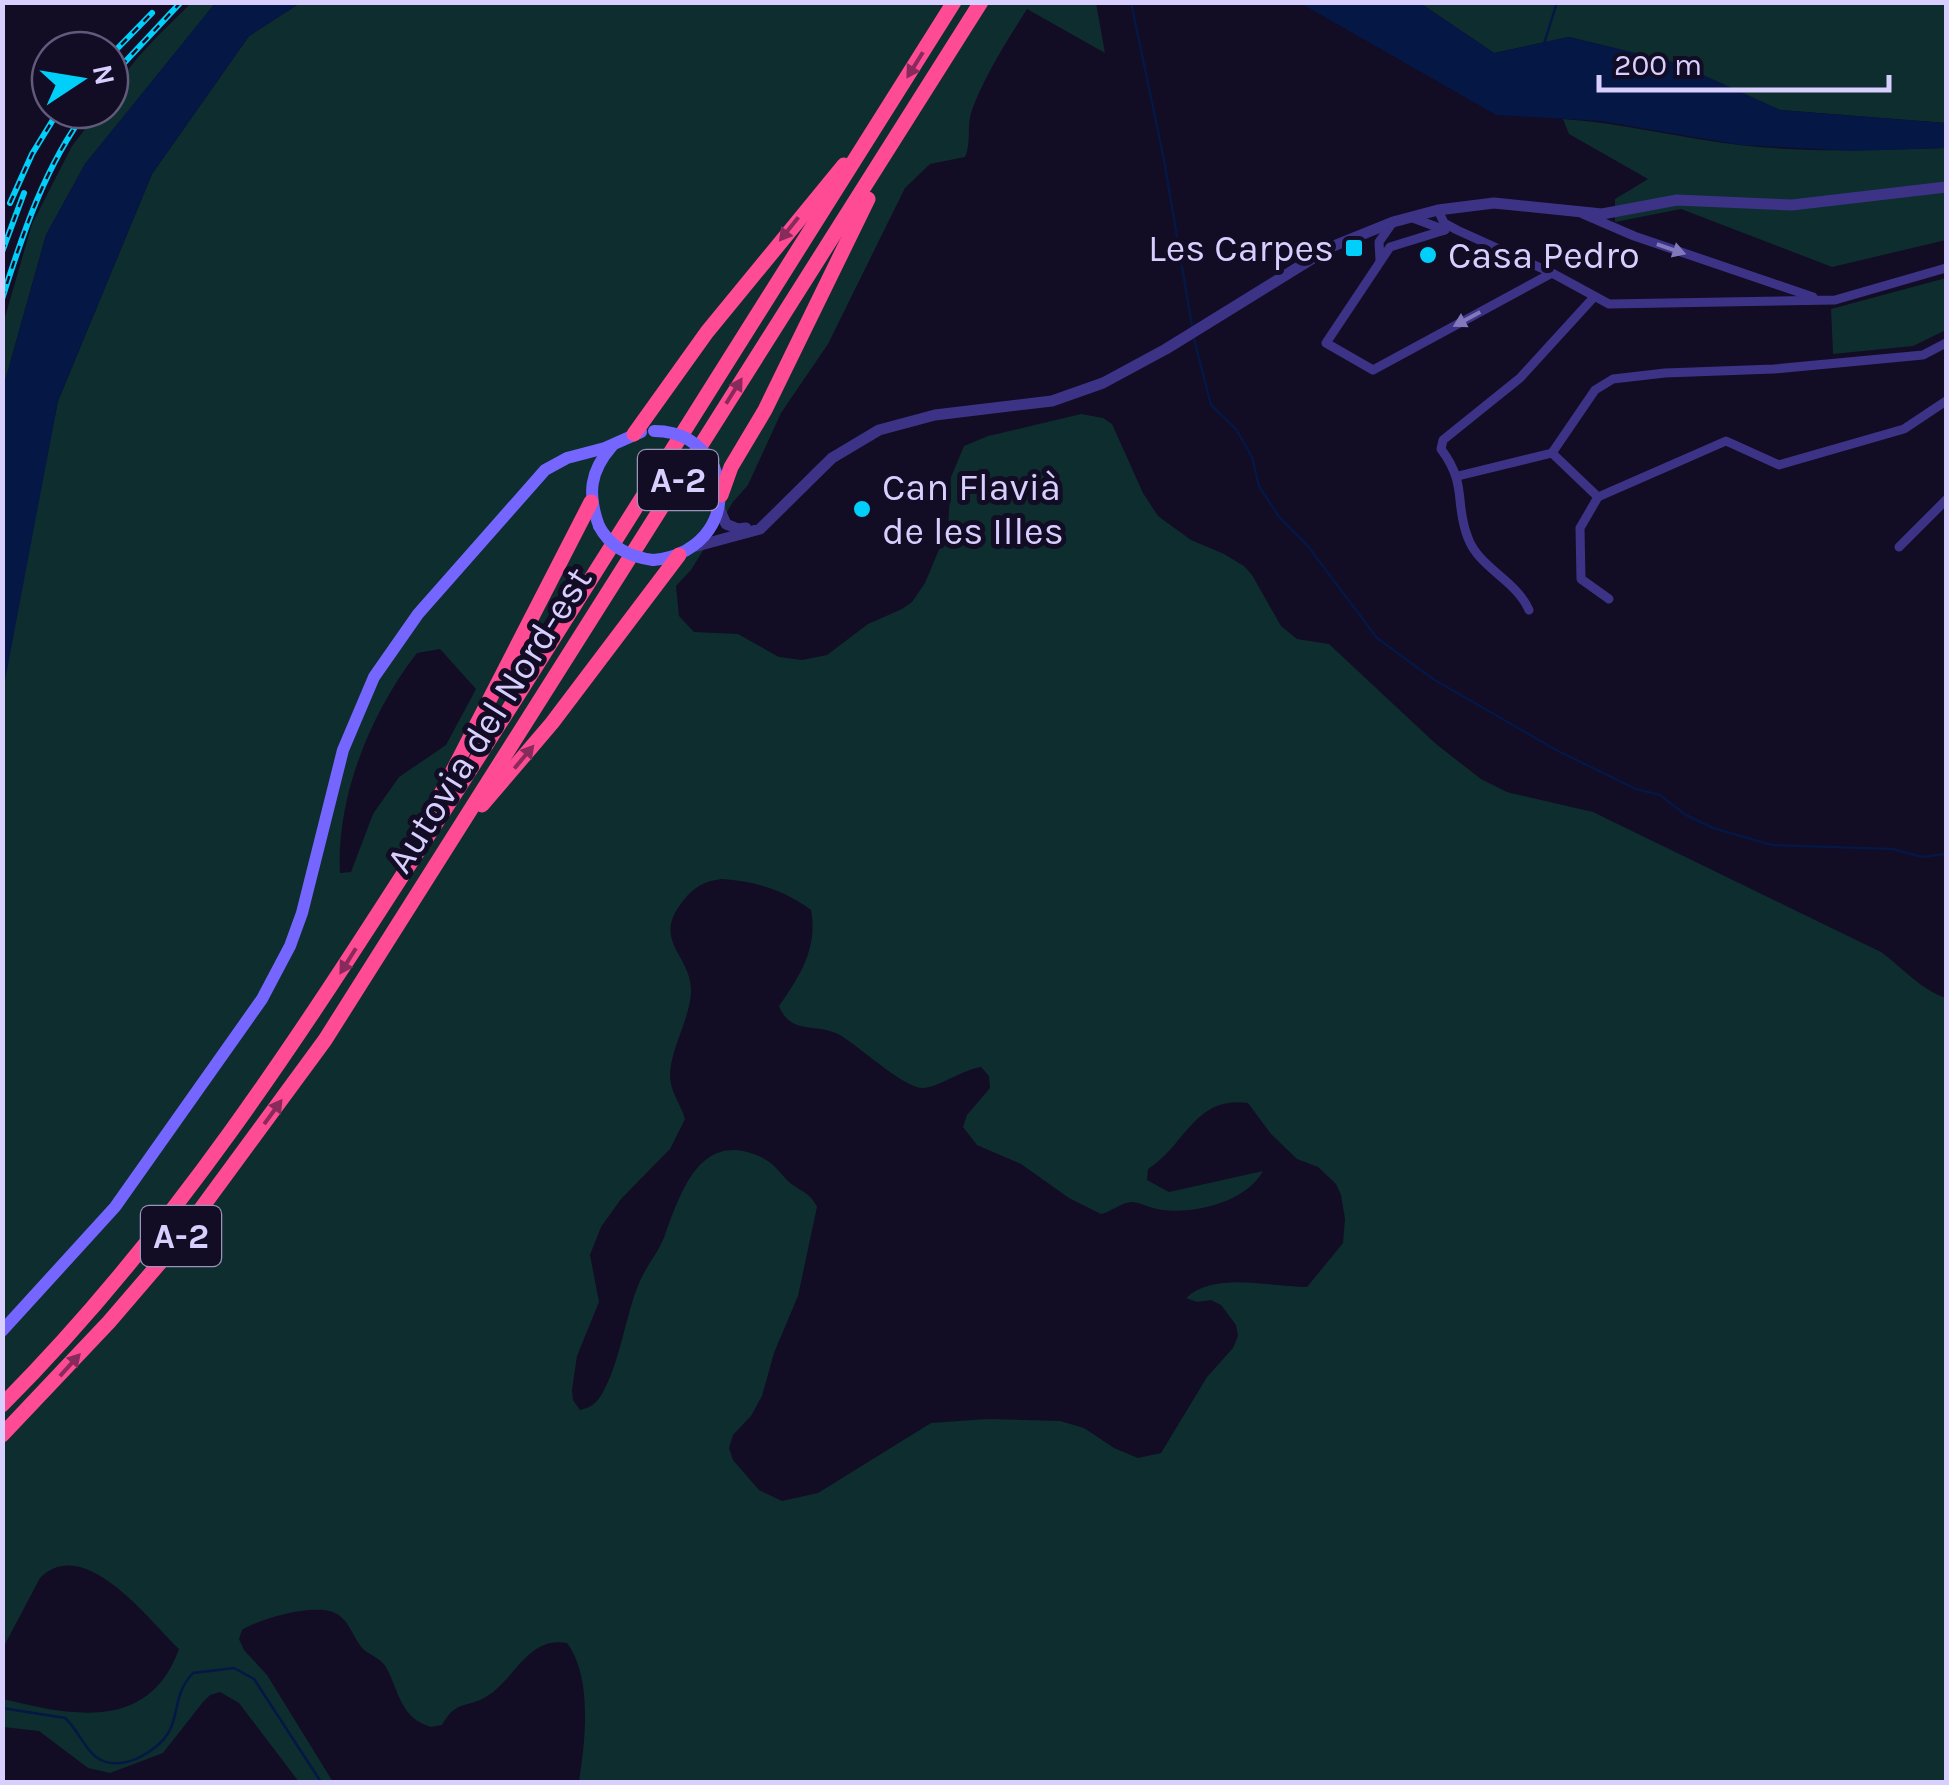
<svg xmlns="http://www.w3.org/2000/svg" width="1949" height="1785" font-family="Karla,sans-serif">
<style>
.green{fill:#0e2d2e;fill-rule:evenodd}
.water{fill:#051744}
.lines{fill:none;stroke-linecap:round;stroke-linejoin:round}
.stream{stroke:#051744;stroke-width:2.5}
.minor{stroke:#3c3387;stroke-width:9}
.tertiary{stroke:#3c3387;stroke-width:11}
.secondary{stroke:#7566ff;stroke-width:12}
.motorway{stroke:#ff4a94;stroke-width:15}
.rail-casing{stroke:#00cffa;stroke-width:6}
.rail{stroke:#120c24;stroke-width:2.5;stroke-dasharray:8;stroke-linecap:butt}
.secondary-bridge{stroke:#7566ff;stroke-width:12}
.oneway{fill:#882b5c}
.oneway2{fill:#8279bd}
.poi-dot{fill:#00cffa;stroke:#120c24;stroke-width:4}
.labels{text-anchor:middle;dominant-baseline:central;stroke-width:10;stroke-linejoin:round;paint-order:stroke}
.shield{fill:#120c24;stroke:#9d94bd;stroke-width:2.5}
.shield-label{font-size:35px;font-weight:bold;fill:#d8cfff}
.poi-label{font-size:38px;fill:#d8cfff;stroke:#120c24;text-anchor:start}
.street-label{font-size:38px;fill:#d8cfff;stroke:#120c24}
</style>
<rect width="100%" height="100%" fill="#120c24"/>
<g class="green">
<path d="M191 3H216L85 164 46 235 3 388V324L32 224 72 146 100 110H110C110 77 168 27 191 3Z"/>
<path d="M300 3H1096L1105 53 1027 9C1007 41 985 75 972 110 966 126 972 142 965 157L930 164 905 188 828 344 781 413 748 485 733 502 691 570 676 586 679 616 694 632 738 634 779 657 802 660 827 655 868 624 902 609 912 602 925 583 948 528 951 477 964 446 988 436 1081 414 1103 418 1112 424 1143 493 1158 516 1191 540 1224 554 1244 566 1252 575 1281 626 1297 639 1329 644 1436 744 1481 779 1507 792 1593 812 1881 952C1904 969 1920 989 1946 998V1782H579C585 1742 593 1678 567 1643 527 1636 515 1680 486 1697 465 1709 457 1699 442 1725L431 1727C400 1718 399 1691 386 1667 381 1658 369 1655 362 1648 354 1638 350 1624 340 1616 322 1600 261 1618 242 1630L239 1639 244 1650 267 1675 333 1782H299L239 1703 220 1692 210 1695 203 1702 163 1753 110 1773 88 1768 39 1731 3 1727V1699C72 1716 149 1732 179 1649 151 1623 85 1533 40 1578L3 1648 4 669 58 401 152 174 249 36ZM440 649 476 689 446 745 399 777 373 814 351 872 340 873C336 797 371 712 417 653ZM722 879C754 881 785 890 811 910 818 948 800 976 779 1006 790 1035 816 1023 838 1034 856 1043 904 1089 923 1088 940 1087 961 1070 981 1067L989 1076 990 1088 967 1115 963 1127 977 1145 1021 1164 1069 1198 1101 1214C1111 1212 1120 1203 1131 1202 1140 1202 1152 1209 1162 1210 1196 1214 1246 1202 1263 1171L1169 1192 1147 1180 1148 1169C1185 1146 1195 1095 1248 1103L1271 1134 1297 1159 1318 1167 1336 1184 1341 1195 1345 1219 1343 1243 1307 1287C1269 1287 1215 1271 1186 1298L1197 1302 1211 1300 1221 1305 1236 1325 1238 1336 1233 1348 1207 1377 1161 1453 1138 1458 1114 1448 1084 1428 1060 1421 987 1419 931 1423 818 1493 782 1501 759 1490 733 1460 729 1448 733 1435 751 1416 762 1396 774 1353 798 1296 817 1207C810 1192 801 1192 789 1182 779 1172 775 1164 761 1157 701 1129 681 1191 665 1235 659 1252 646 1266 639 1283 625 1317 621 1359 603 1392 597 1403 592 1407 580 1410L573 1400 572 1390 577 1356 599 1302 590 1255 601 1227 621 1199 670 1149 685 1119C681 1104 670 1092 670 1075 671 1047 689 1021 691 993 693 955 650 942 683 901 694 887 704 881 722 879Z"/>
<path d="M1420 3H1946V123L1780 110 1676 63 1569 37 1494 53Z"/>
<path d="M1563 119C1623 123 1680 138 1739 145 1807 153 1878 150 1946 148V240L1832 267 1681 209 1615 222V199L1648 179 1569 134Z"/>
<path d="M1946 278V330L1913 346 1833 354 1831 309Z"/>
</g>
<g class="water">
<path d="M215 3H300L249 36 152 174 58 401 3 691V388L46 235 85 164Z"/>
<path d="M1300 3H1420L1494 53 1569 37 1676 63 1780 110 1946 123V148L1853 151 1740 145 1600 121 1496 115Z"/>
</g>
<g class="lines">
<g class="stream">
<path d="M1131 2 1164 160 1192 326"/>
<path d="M1544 44 1557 2"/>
<path d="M1194 339 1211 405 1236 429 1252 457 1259 486 1279 517 1307 545 1377 638 1433 679 1558 751 1636 789 1660 795 1686 815 1713 828 1772 845 1893 849 1922 857 1946 854"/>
<path d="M2 1708 65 1718C78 1729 86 1753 101 1760 113 1766 129 1763 140 1757 191 1730 164 1704 193 1673L234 1668 254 1679 321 1782"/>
</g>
<g class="minor">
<path d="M1438 210 1444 223 1457 230 1552 273 1609 304 1835 300 1946 268"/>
<path d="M1583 214 1634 236 1813 297"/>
<path d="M1410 217 1445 230"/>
<path d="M1445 230 1390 247 1326 343 1373 370 1552 273"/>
<path d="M1380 260 1379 242 1393 222"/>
<path d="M1552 453 1595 390 1613 379 1665 373 1774 369 1923 355 1946 343"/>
<path d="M1458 476 1552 453 1598 497"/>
<path d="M1899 547 1946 500"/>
<path d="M1609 599 1581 579 1580 528 1598 497 1726 441 1779 465 1904 429 1946 401"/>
<path d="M1529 610C1516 580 1479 568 1468 538 1454 503 1468 485 1441 449L1443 440 1520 378 1594 297"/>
</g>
<g class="tertiary">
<path d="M719 508 726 524 738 529 746 528"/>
<path d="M697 546 760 529 832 458 879 430 935 415 1052 401 1103 383 1166 349 1331 247 1393 222 1438 210 1494 203 1602 214 1677 200 1792 205 1946 187"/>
</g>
<g class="secondary">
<path d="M599 526C587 494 590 471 612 446"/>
<path d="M653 560C702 556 733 514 714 467"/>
<path d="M2 1331 115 1207 262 999 290 946 302 913 343 750 374 677 418 614 545 470 567 458 605 448 641 432"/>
</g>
<g class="motorway">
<path d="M634 434 707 332 844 165"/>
<path d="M721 495 731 467 765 410 868 199"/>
<path d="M482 805 552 723 679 555"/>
<path d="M424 827 591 502"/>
<path d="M2 1405C185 1222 319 1005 458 789 625 528 787 264 954 2"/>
<path d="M2 1435 109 1322 170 1251 325 1040 981 2"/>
</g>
<defs>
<g id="rail">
<path d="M110 56 152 13"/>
<path d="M110 78 181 2"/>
<path d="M10 203 32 154 59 110"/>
<path d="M2 252 24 193"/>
<path d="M2 299C23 233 45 166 87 110"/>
</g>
</defs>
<use href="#rail" class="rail-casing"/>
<use href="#rail" class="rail"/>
<g class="secondary-bridge">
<path d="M654 431C681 431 701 443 714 467"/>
<path d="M599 526C610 547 630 557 653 560"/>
</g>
</g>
<defs><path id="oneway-solid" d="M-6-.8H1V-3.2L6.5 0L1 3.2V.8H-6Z" transform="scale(2.5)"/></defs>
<g class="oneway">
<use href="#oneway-solid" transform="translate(915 65) rotate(122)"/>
<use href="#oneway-solid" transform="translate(789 229) rotate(129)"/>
<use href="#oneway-solid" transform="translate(734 391) rotate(-58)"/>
<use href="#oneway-solid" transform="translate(524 757) rotate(-50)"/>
<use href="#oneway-solid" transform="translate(348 961) rotate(122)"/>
<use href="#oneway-solid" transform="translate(273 1112) rotate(-54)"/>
<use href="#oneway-solid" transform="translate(70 1365) rotate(-48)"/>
</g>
<g class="oneway2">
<use href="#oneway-solid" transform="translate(1671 249) rotate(19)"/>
<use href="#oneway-solid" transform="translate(1467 319) rotate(152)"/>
</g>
<g class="poi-dot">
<rect x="1344" y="238" width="20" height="20" rx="5"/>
<circle cx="1428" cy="255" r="10"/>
<circle cx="862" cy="509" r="10"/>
</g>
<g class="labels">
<g class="shield">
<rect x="638" y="450" width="80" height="60" rx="8"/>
<rect x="141" y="1206" width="80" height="60" rx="8"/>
</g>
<g class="shield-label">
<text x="678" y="480">A-2</text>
<text x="181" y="1236">A-2</text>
</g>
<g class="poi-label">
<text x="1334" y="248" text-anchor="end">Les Carpes</text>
<text x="1448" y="255">Casa Pedro</text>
<text x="882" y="487">Can Flavià<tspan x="882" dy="44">de les Illes</tspan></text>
</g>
<g class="street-label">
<text transform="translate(489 720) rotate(-58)">Autovia del Nord-est</text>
</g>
</g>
<rect width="1949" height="1785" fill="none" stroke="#d8cfff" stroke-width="10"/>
<g transform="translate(80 80) rotate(78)"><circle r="48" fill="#120c24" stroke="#615a7c" stroke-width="2.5"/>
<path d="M0-8L18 38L0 25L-18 38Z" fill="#00cffa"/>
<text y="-15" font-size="28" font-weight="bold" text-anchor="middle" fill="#d8cfff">N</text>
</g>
<path d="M1599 75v15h290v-15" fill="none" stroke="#d8cfff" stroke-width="5"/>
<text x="1614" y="75" font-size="30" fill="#d8cfff" stroke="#120c24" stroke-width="8" paint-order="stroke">200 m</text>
</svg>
